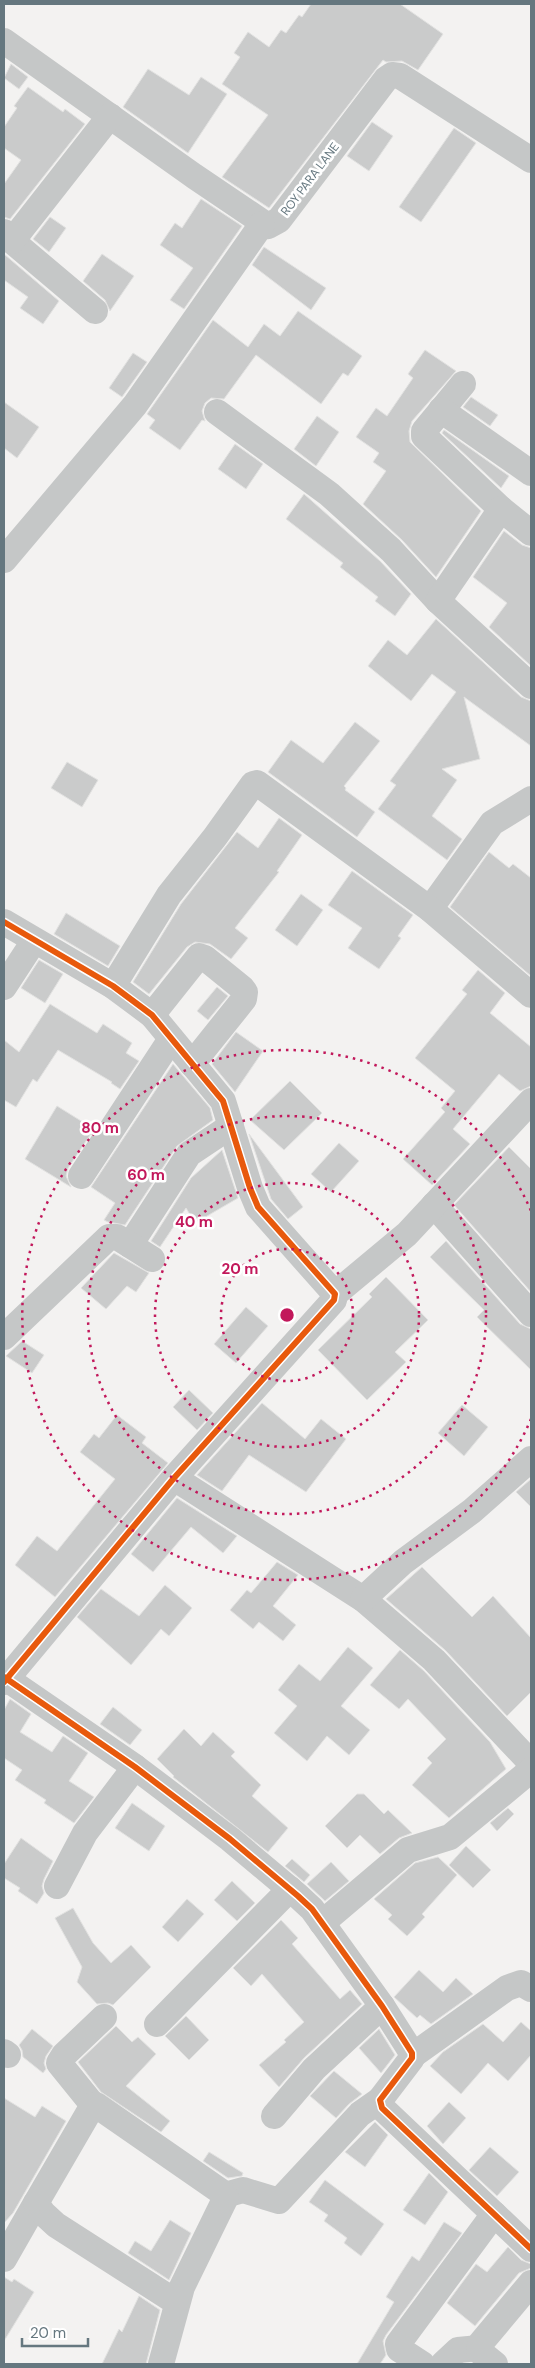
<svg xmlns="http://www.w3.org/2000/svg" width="535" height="2368" font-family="'DM Sans',sans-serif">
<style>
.building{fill:#cacbcb;stroke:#e2e2e1}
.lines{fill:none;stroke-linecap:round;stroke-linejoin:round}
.minor{stroke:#c5c7c7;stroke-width:26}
.cycleway-casing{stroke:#fff;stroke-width:9}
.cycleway{stroke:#e8590c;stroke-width:6}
.ring{fill:none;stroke:#c2185b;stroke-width:2.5;stroke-dasharray:2.5 5}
.labels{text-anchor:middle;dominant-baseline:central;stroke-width:5;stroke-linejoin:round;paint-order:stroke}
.street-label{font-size:12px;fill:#65777f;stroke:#fff}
.centre{fill:#c2185b;stroke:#fff;stroke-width:2.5}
.ring-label{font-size:15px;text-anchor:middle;font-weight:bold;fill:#c2185b;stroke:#fff;stroke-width:5;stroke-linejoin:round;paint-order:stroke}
</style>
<rect width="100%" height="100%" fill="#f3f2f1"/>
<g class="building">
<path d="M311 4H400L443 34 418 70 402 61 386 62 383 60 269 208 222 177 268 115 222 84 240 57 234 53 248 32 269 47 281 30 286 33 299 15 302 17Z"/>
<path d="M11 64 28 77 19 89 4 78Z"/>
<path d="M148 69 189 95 201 77 227 94 188 153 123 107Z"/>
<path d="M28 87 63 112 65 109 85 124 10 219 4 217V184L21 160 4 148V127L17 108 14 106Z"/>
<path d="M372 122 393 136 369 171 347 156Z"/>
<path d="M454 128 476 143 421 222 399 207Z"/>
<path d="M201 199 242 226 184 309 170 300 193 268 160 245 175 223 182 228Z"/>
<path d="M50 217 66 228 49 252 33 239Z"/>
<path d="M264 247 326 288 311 310 252 265Z"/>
<path d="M4 254 59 301 43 324 20 308 28 297 4 280Z"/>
<path d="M102 254 134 276 110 311 105 300 83 281Z"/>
<path d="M298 311 362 356 348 376 343 373 321 404 256 355 224 399 211 398 205 403 202 411 205 421 202 420 180 450 149 428 155 420 147 414 213 320 248 347 264 324 280 336Z"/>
<path d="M425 350 456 371 412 421 409 431 410 442 481 511 436 577 402 540 363 504 386 471 373 462 379 453 356 437 376 408 387 416 413 378 408 374Z"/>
<path d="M133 353 147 362 122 397 109 388Z"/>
<path d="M471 397 498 415 490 426 463 407Z"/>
<path d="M4 402 39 427 17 458 4 448Z"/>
<path d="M317 416 339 432 316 466 294 449Z"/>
<path d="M444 430 509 476 501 488 442 433Z"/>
<path d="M235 444 263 464 246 489 218 469Z"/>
<path d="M304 494 380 561 411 594 395 616 375 601 378 597 340 567 343 563 286 519Z"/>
<path d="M504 531 522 545 531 548V666L489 627 507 603 473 577Z"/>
<path d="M436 619 521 697 531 701V746L464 697 480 759 442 769 457 780 432 816 462 839 447 860 378 809 396 785 390 781 456 692 432 674 411 701 368 666 388 640 407 655Z"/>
<path d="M355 722 380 741 344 786 346 788 345 790 375 812 357 837 268 772 291 740 323 763Z"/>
<path d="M67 762 98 780 82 807 51 788Z"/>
<path d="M279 818 302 835 277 871 279 872 235 928 248 938 231 959 210 944 195 942 187 947 149 994 133 982 181 904 237 832 258 848Z"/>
<path d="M489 852 509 868 513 864 531 878V976L450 907Z"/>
<path d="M352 871 413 915 398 936 401 938 379 969 348 948 362 928 328 905Z"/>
<path d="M301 894 323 910 297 946 275 930Z"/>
<path d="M66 913 120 946 108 966 54 934Z"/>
<path d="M39 960 63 974 45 1003 21 988Z"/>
<path d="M478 970 505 993 490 1013 531 1047V1086L520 1091 499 1074 453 1129 470 1144 432 1185 403 1159 445 1112 441 1108 455 1091 415 1058 467 994 462 990Z"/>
<path d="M217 987 228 996 208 1020 197 1011Z"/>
<path d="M50 1004 97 1033 103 1024 132 1043 126 1053 139 1061 120 1089 111 1083 112 1082 58 1050 37 1082 33 1079 16 1107 4 1100V1040L19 1052Z"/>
<path d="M236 1032 263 1051 235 1092 212 1064Z"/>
<path d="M173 1064 210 1108 213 1120 177 1146 125 1225 108 1222 104 1220 115 1203 91 1187Z"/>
<path d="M290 1081 322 1113 284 1150 250 1120Z"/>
<path d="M57 1106 94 1129 68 1168 66 1176 71 1187 25 1159Z"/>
<path d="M249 1134 303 1207 288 1219 271 1199Z"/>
<path d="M339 1143 359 1161 331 1192 311 1174Z"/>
<path d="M509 1147 531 1169V1292L454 1205Z"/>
<path d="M222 1150 238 1198 195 1223 186 1208 160 1247 151 1241 191 1178Z"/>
<path d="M446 1241 520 1324 531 1329V1370L477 1317 484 1310 430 1257Z"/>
<path d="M114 1253 149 1273 136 1292 127 1286 106 1309 81 1288Z"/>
<path d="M386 1277 428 1320 395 1352 406 1362 367 1400 318 1350 372 1297 369 1294Z"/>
<path d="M246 1307 268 1326 236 1363 214 1344Z"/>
<path d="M22 1341 44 1355 32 1373 6 1356Z"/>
<path d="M189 1390 213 1413 197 1430 173 1407Z"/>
<path d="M262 1403 305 1439 321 1419 346 1439 306 1492 249 1455 222 1491 197 1475Z"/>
<path d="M462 1405 488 1427 464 1456 438 1433Z"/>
<path d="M117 1415 146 1437 142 1443 168 1463 55 1597 15 1565 37 1536 57 1551 115 1479 80 1452 94 1434 99 1438Z"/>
<path d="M531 1479V1507L516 1492Z"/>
<path d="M177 1498 237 1536 223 1553 191 1527 153 1572 131 1554Z"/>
<path d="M277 1562 298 1575 273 1606 296 1625 283 1641 259 1622 253 1629 230 1610 247 1590 251 1593Z"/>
<path d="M422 1567 472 1617 493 1596 531 1638V1692L507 1716 445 1650 386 1599Z"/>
<path d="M165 1585 192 1608 169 1636 161 1629 131 1665 77 1617 101 1589 139 1616Z"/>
<path d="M348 1647 373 1668 341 1706 370 1730 349 1755 327 1736 307 1761 274 1733 297 1706 278 1690 299 1664 320 1681Z"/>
<path d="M400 1650 424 1671 490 1742 506 1769 449 1818 412 1785 432 1763 427 1758 446 1739 408 1699 399 1709 370 1685Z"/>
<path d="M10 1699 31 1714 20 1732 52 1752 63 1736 88 1753 69 1781 94 1797 74 1823 44 1803 46 1800 15 1780 22 1770 4 1758V1710Z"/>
<path d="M113 1707 142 1730 130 1745 100 1724Z"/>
<path d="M184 1729 201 1746 213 1732 235 1752 231 1756 261 1785 252 1796 288 1828 268 1852 173 1777 174 1776 157 1759Z"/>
<path d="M357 1794H364L384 1814 388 1810 412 1833 399 1838 380 1854 360 1835 347 1848 325 1826Z"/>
<path d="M132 1803 165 1826 149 1851 115 1828Z"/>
<path d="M508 1808 514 1814 497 1831 490 1823Z"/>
<path d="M21 1838 53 1861 44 1879 42 1886 44 1893 37 1904 18 1891 20 1888 4 1878V1864Z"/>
<path d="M466 1846 491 1870 473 1888 449 1865Z"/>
<path d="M438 1857 457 1875 422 1914 425 1917 407 1936 388 1919 392 1915 374 1899 415 1863Z"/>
<path d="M292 1859 310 1875 304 1882 285 1866Z"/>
<path d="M331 1862 349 1881 325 1901 307 1884Z"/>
<path d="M232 1881 255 1903 237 1921 214 1900Z"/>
<path d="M187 1899 204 1914 178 1942 162 1927Z"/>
<path d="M73 1908 93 1943 111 1963 131 1945 151 1967 113 2005 108 2003 97 2004 77 1982 82 1967 55 1918Z"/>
<path d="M281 1920 298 1938 292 1944 340 1999 350 1990 362 2004 304 2058 279 2087 259 2065 286 2042 284 2040 304 2022 262 1974 251 1986 233 1968Z"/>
<path d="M419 1970 443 1992 456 1978 473 1994 431 2024 420 2015 417 2018 394 1997Z"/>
<path d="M186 2016 209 2040 189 2060 165 2036Z"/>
<path d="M521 2022 531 2031V2055L508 2081 488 2063 461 2094 430 2066 443 2052 483 2024 503 2042Z"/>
<path d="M116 2026 132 2042 138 2037 156 2054 126 2086 170 2121 161 2132 101 2092 78 2062Z"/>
<path d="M32 2029 53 2046 46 2056 44 2063 46 2069 43 2073 23 2057 22 2050 19 2045Z"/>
<path d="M379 2029 395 2055 381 2073 359 2048Z"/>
<path d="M334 2071 362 2094 349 2104 336 2118 310 2096Z"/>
<path d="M4 2098 35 2117 42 2106 66 2121 13 2213 4 2223Z"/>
<path d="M449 2102 466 2118 443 2144 427 2126Z"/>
<path d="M375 2122 388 2135 365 2167 345 2152Z"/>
<path d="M490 2147 519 2172 497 2196 469 2170Z"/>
<path d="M209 2152 243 2173 242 2176 228 2178 203 2161Z"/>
<path d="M429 2173 448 2192 425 2225 403 2210Z"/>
<path d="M325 2180 384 2224 361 2256 344 2243 347 2238 324 2221 328 2215 309 2202Z"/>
<path d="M170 2220 191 2233 169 2280 128 2253 135 2241 151 2251Z"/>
<path d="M444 2222 462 2233 386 2335 383 2341 386 2355 380 2364H357L394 2302 386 2297 399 2276 412 2256 419 2261Z"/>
<path d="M508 2247 521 2260 531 2264V2268L519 2273 475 2326 447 2303 476 2264 487 2272Z"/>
<path d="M4 2277 12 2282 14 2279 34 2292 4 2341Z"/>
<path d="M139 2296 160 2310 146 2364H102L119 2329 122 2332Z"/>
</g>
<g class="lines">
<g class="minor">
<path d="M4 41 194 176 268 226 279 220 386 79 392 75 400 76 531 160"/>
<path d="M4 232 12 241 95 311"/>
<path d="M12 241 110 116"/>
<path d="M463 384 424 431V436L501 509"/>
<path d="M441 410 531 473"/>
<path d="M217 412 329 494 391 550 438 601"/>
<path d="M531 533 501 509 438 601 531 686"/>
<path d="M4 560 135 405 262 224"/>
<path d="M430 909 492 823 531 799"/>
<path d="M4 922 113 986 152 1015 223 1101 250 1188 258 1207 335 1294 334 1300 174 1478 4 1682"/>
<path d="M113 986 169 895 215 837 253 784 257 783 430 909 531 995"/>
<path d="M4 987 34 941"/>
<path d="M152 1015 199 956 205 958 242 988 245 992 244 999 192 1064"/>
<path d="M81 1176 171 1039"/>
<path d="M434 1205 531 1314"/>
<path d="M130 1245 189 1154 231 1126"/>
<path d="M335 1294 407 1234 531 1101"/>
<path d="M4 1337 109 1237H117L152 1259"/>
<path d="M174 1478 363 1599 434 1660 531 1763"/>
<path d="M363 1599 403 1562 472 1511 531 1459"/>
<path d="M4 1677 135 1767 230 1839 298 1896 312 1909 382 2006 412 2053V2058L380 2100 382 2108 531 2249"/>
<path d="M57 1886 85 1833 135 1767"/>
<path d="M322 1923 408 1850 450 1837 531 1770"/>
<path d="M157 2024 290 1889"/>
<path d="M4 2052 8 2055"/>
<path d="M412 2056 507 1988 521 1983 531 1989"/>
<path d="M93 2105 59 2063 64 2055 104 2017"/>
<path d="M274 2116 314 2069 382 2006"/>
<path d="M225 2195 243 2190 279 2201 360 2114 380 2100"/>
<path d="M4 2259 36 2203"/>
<path d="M161 2364 182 2287 226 2197 223 2193 96 2105H93L36 2203 43 2213 56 2225 176 2302"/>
<path d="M422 2364 399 2349 398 2344 494 2214"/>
<path d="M443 2364 458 2350 479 2348"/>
<path d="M495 2364 479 2351 480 2344 531 2283"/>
</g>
<defs>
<g id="cycleway">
<path d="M4 922 113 986 152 1015 223 1101 250 1188 258 1207 335 1294 334 1300 174 1478 4 1682"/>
<path d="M4 1677 135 1767 230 1839 298 1896 312 1909 382 2006 412 2053V2058L380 2100 382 2108 531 2249"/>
</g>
</defs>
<use href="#cycleway" class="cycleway-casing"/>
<use href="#cycleway" class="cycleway"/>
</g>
<g class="ring">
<circle cx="287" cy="1315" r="66"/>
<circle cx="287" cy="1315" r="132"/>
<circle cx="287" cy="1315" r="199"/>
<path d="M531 1419A265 265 0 1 1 531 1211"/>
</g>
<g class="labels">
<g class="street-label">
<text transform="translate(310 179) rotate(-53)">ROY PARA LANE</text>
</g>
</g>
<circle cx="287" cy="1315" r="8" class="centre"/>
<g class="ring-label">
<text x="100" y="1133">80 m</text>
<text x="146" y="1180">60 m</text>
<text x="194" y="1227">40 m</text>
<text x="240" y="1274">20 m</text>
</g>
<rect width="535" height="2368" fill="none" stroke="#65777f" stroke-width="10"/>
<path d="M22 2338v8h66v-8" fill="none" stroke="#65777f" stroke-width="2.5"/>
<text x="30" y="2338" font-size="15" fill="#65777f" stroke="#ffffff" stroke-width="4" paint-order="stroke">20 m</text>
</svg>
